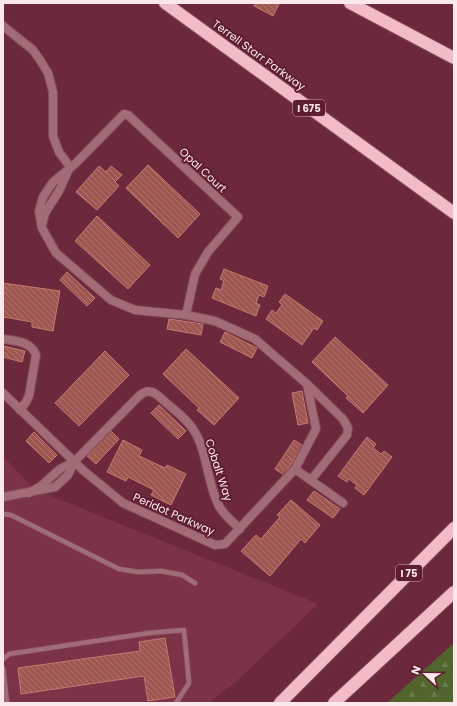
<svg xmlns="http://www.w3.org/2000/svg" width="457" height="706" font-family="Poppins,sans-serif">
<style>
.built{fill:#7c3348}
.forest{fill:url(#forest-firs)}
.building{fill:url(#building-back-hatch);stroke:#c67a73}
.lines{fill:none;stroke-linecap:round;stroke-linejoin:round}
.service-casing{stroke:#834857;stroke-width:6}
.minor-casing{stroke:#834857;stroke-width:10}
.motorway-casing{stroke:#834857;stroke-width:14}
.service{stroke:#a26c77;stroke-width:4.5}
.minor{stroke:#a26c77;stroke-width:8}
.motorway{stroke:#f2bcc6;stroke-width:12}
.labels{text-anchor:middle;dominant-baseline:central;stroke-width:4;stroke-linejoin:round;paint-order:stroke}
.shield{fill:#5f1d31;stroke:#ccabb3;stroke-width:1}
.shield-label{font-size:10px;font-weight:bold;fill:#fae8eb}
.street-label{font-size:11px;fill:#fae8eb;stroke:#5f1d31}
</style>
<defs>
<pattern id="forest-firs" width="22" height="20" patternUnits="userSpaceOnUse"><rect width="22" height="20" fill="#51652c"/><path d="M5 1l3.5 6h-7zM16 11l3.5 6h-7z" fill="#6b7b4b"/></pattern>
<pattern id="building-back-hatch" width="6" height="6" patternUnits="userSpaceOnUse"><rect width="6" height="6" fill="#9e5650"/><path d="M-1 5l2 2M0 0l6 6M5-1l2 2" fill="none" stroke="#b17672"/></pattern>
</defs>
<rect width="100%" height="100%" fill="#6c293b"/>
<path class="built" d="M3 456 34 489 318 604 240 678 209 703H3Z"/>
<path class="forest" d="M454 643V703H387Z"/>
<g class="building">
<path d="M255 3H276L279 4 273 16 254 6Z"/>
<path d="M148 165 200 214 178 238 126 188Z"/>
<path d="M99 166 106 172 111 166 122 175 115 182 119 186 97 210 76 192Z"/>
<path d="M97 216 150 265 128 289 75 241Z"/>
<path d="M224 269 268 286 264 297 259 295 256 303 260 305 256 316 212 298 216 288 221 290 224 281 220 279Z"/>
<path d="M67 272 95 298 87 306 60 280Z"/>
<path d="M3 283 60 291 53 331 32 327V322L4 317 3 321Z"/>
<path d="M285 294 323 321 317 330 314 328 302 345 266 319 272 310 276 313 282 305 279 302Z"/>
<path d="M169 319 203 324 201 335 167 329Z"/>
<path d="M225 332 257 348 252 358 220 342Z"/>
<path d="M335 337 388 385 363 413 346 398 348 396 312 362Z"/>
<path d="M3 346 25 351 22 362 3 357Z"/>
<path d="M186 349 239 398 214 425 197 410 199 408 163 374Z"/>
<path d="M105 351 129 375 79 426 55 403Z"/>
<path d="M302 391 308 423 298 425 292 393Z"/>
<path d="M159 405 186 431 178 439 151 413Z"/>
<path d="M111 431 119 439 96 464 87 456Z"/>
<path d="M34 432 57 455 49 463 26 441Z"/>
<path d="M367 437 376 444 373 448 381 454 384 451 392 457 364 495 355 488 357 485 349 479 347 482 338 476Z"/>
<path d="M123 440 142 450 139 456 165 468 167 465 186 474 171 505 151 495 154 490 128 477 126 481 107 472Z"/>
<path d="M294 440 303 446 284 475 275 469Z"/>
<path d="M314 491 340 509 333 518 307 500Z"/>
<path d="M291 500 320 525 305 543 301 539 270 576 241 551 256 535 261 539 280 517 277 515Z"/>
<path d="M165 638 175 697 148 701 144 676 21 694 18 668 140 651 139 642Z"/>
</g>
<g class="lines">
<defs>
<g id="service">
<path d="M3 514 11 515 119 569 138 572 161 571 182 575 195 583"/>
<path d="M3 659 9 654 149 633 184 630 189 683 176 703"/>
<path d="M3 668 7 703"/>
</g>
<g id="minor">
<path d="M3 26 33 50 40 60 48 73 53 92V136L59 152 70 167"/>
<path d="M42 225 45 213 59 191 69 169"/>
<path d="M3 339C15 341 31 341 36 355L29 396 26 402 20 410"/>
<path d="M307 384 343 419 348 428 347 435 311 480"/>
<path d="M3 393 84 471 123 503 215 545 225 544 295 469 316 429 307 384 255 339 215 321 186 315 135 310 111 300 56 253 42 228 39 211 43 197 53 182 75 164 124 114 128 115 238 217 208 252 195 274 186 315"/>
<path d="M295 469 343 503"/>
<path d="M29 493 41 486 60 469 74 462 139 396C149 387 156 393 164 401 174 410 186 418 193 429 207 449 207 482 218 504 223 515 232 521 240 529"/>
<path d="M3 497 55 487 68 475 74 462"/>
</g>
<g id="motorway">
<path d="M165 3 454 213"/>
<path d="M350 3 454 58"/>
<path d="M280 703 454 528"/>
<path d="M334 703 454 592"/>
</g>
</defs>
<use href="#service" class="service-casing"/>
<use href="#minor" class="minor-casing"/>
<use href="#motorway" class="motorway-casing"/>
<use href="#service" class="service"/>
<use href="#minor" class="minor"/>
<use href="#motorway" class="motorway"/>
</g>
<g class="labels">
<g class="shield">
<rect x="293" y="100" width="32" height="16" rx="3"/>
<rect x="396" y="565" width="26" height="16" rx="3"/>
</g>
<g class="shield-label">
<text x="309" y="108">I 675</text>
<text x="409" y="573">I 75</text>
</g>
<g class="street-label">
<text transform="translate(259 55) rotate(36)">Terrell Starr Parkway</text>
<text transform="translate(203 170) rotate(43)">Opal Court</text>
<text transform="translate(219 470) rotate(72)">Cobalt Way</text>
<text transform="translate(174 514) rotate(24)">Peridot Parkway</text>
</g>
</g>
<rect width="457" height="706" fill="none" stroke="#fae8eb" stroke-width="8"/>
<g transform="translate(425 674) rotate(292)" stroke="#5f1d31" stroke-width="3" paint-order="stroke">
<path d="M0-3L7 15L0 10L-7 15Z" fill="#fae8eb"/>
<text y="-6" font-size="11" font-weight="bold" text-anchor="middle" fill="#fae8eb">N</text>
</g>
</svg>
